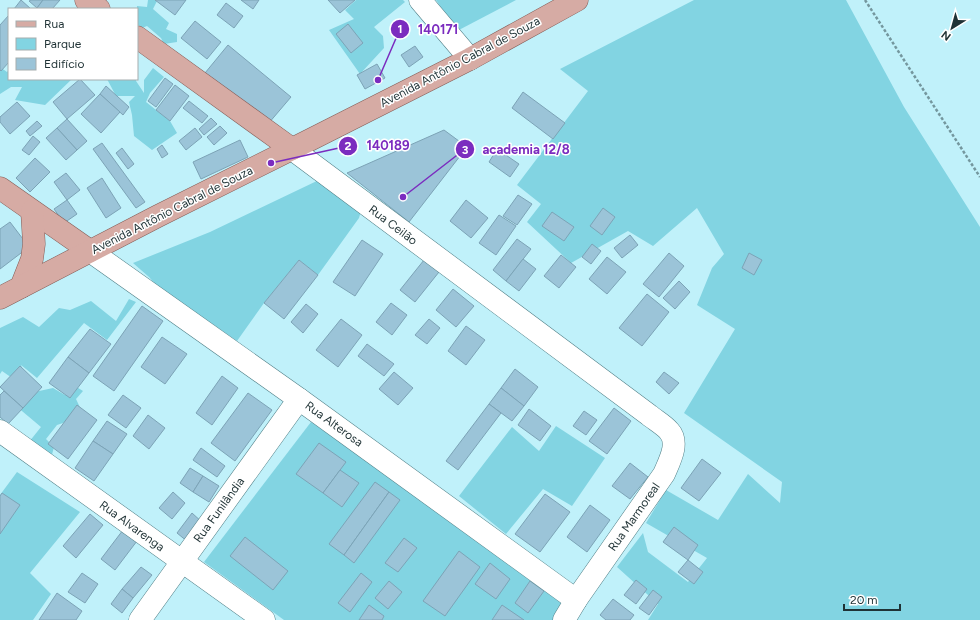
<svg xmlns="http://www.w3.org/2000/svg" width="980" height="620" font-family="Figtree,sans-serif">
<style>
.green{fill:#82d4e2}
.building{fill:#9bc4d8;stroke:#7ca3b6}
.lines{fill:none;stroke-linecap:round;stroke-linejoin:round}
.minor-casing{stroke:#528088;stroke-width:23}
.major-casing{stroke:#845c56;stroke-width:23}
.path{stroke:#74979e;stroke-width:2.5;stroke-dasharray:3 2;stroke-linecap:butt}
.minor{stroke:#fff;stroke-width:22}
.major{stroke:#d6aba4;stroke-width:22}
.labels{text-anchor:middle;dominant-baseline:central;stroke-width:3;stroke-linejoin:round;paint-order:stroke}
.street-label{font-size:12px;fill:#1f3235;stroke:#fff}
.leader{fill:none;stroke:#7b2cbf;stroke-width:1.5}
.callout-dot{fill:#7b2cbf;stroke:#fff;stroke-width:1.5}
.mark-label{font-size:12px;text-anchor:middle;font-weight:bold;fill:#fff}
.callout-label{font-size:13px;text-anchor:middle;font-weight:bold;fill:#7b2cbf;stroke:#fff;stroke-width:3;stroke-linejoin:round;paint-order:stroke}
</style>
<rect width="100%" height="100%" fill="#c0f1fa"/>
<g class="green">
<path d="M148 0H156L157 1 153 9 169 23 166 29 177 34V42L164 44 161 38 147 26 142 28 137 24V6L147 7Z"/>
<path d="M356 0H403L405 2 374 27 383 36 384 48 360 74 329 30 354 19 345 10Z"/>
<path d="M436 0H516L457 31Z"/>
<path d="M694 0H846L904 107 980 227V620H648L658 604 617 567 643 533 648 552 688 582 707 558 646 523 666 490 718 520 748 474 780 503 782 482 684 413 735 329 697 305 712 268 724 254 697 208 653 246 628 231 571 263 527 222 541 204 517 185 588 91 560 69Z"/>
<path d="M0 67 7 72 9 70V79H72L45 105 15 100 22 87H11L0 94Z"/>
<path d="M153 68 164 77 150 93 146 102 170 121 177 133 152 150 134 136 132 115 129 102 135 96H116L107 79H136V81L144 93V80Z"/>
<path d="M321 179 361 211 359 218 318 275 299 260 264 303 237 341 157 286 149 277 133 263 210 232Z"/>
<path d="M129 299 136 302 107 340 84 323 37 378 21 365 24 373 15 380 2 371 0 374V328L23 317 39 327 59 308 70 310 91 301 116 321Z"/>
<path d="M75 386 83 391 76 399 84 416 57 425 46 439 54 447 50 462 29 442 41 427 16 406 30 393 53 388 65 395Z"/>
<path d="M311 422 566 600 554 620H284L204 562Z"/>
<path d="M556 426 605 458 572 506 543 489 506 534 459 496 512 427 539 451Z"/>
<path d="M17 472 80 512 30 573 51 594 33 620H0V495Z"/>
</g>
<g class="building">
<path d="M21 0 31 9H14Z"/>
<path d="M31 0H43L37 8 29 1Z"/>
<path d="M43 0H60L52 9H39L37 8Z"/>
<path d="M155 0H186L175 15Z"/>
<path d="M241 0H259L253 9Z"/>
<path d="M328 0H355L340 13Z"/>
<path d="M226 3 243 16 234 28 217 15Z"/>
<path d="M9 15V62L1 71 0 70V25Z"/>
<path d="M195 21 221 42 207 59 181 38Z"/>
<path d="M348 24 363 43 351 53 336 34Z"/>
<path d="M228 45 291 97 268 124 205 73Z"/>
<path d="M415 46 423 57 409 67 401 55Z"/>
<path d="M377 64 385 78 365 89 357 75Z"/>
<path d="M165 78 173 84 156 107 148 101Z"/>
<path d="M80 79 95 95 67 119 53 102Z"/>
<path d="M175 85 189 96 170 121 156 110Z"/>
<path d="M106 86 129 107 123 115 100 94Z"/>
<path d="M523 92 565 123 553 139 512 108Z"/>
<path d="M100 94 120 112 101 133 81 114Z"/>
<path d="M189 101 208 116 202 123 183 108Z"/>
<path d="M17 102 30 116 10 134 0 122V117Z"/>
<path d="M211 118 217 124 204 135 199 129Z"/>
<path d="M67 119 87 141 77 150 57 128Z"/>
<path d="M37 121 42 126 30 136 26 131Z"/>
<path d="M220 126 227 133 214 145 207 137Z"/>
<path d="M57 128 77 150 66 160 46 138Z"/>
<path d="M195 128 202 137 186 150 179 141Z"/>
<path d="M444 130 467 147 409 222 347 173Z"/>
<path d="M33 136 40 142 29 155 22 150Z"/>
<path d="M240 140 248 157 201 179 193 162Z"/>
<path d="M102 143 145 202 136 208 93 149Z"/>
<path d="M162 145 168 154 162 158 157 149Z"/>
<path d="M122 148 134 164 128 169 116 153Z"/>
<path d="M497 149 519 164 510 177 489 162Z"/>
<path d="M35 158 50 172 30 192 16 178Z"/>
<path d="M66 173 80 190 67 200 54 182Z"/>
<path d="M102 178 121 208 106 218 87 188Z"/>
<path d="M518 195 532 204 517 225 503 216Z"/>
<path d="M67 200 77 214 64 223 54 209Z"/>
<path d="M466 200 488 218 471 238 450 221Z"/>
<path d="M603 208 615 217 602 235 590 226Z"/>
<path d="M552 212 574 227 564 241 542 226Z"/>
<path d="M499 215 516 226 496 255 479 243Z"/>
<path d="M10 222 29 247 0 269V229Z"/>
<path d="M630 235 638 245 622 258 614 248Z"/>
<path d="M517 239 531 249 506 281 493 270Z"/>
<path d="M362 240 383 254 355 296 333 282Z"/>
<path d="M592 244 601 251 591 264 582 257Z"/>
<path d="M669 253 684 266 659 297 643 284Z"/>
<path d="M749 253 762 260 754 275 742 268Z"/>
<path d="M428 255 443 267 415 302 400 290Z"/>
<path d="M561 255 576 267 559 288 544 276Z"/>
<path d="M607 257 626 272 607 294 589 279Z"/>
<path d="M523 259 536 269 519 291 506 281Z"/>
<path d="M299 260 318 275 284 319 264 303Z"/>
<path d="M679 281 690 292 675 309 663 298Z"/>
<path d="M453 289 474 306 456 327 436 310Z"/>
<path d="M647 294 669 312 642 346 619 328Z"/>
<path d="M391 303 407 315 392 335 376 322Z"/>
<path d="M306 304 318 314 303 333 291 322Z"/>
<path d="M142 306 163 321 114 391 93 376Z"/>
<path d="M341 319 362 335 338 367 316 350Z"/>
<path d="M429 319 440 328 427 344 415 335Z"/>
<path d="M466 326 485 340 466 365 448 351Z"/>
<path d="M90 329 111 344 89 373 68 357Z"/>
<path d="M162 337 187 354 165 384 141 367Z"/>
<path d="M367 344 394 364 384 376 358 356Z"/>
<path d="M68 357 89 373 70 398 49 383Z"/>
<path d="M20 366 42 387 23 408 0 387Z"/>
<path d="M515 369 538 387 524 406 501 388Z"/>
<path d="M394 372 413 388 398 405 379 389Z"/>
<path d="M664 372 679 383 669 394 656 382Z"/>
<path d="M222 376 238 388 212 425 196 413Z"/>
<path d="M501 388 524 406 512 421 489 404Z"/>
<path d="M4 391 23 408 8 424 0 417V395Z"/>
<path d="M248 393 272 410 235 461 211 443Z"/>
<path d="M123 395 141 408 126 428 108 415Z"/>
<path d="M489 404 501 413 458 470 446 461Z"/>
<path d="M77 405 97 420 68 459 48 444Z"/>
<path d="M614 408 631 421 607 454 589 441Z"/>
<path d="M529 409 551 426 540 441 518 425Z"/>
<path d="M584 411 597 420 586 435 573 426Z"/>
<path d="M148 415 165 428 149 449 133 436Z"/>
<path d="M107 421 127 434 113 454 93 441Z"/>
<path d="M93 441 113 454 94 481 75 468Z"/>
<path d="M319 443 346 462 323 493 296 474Z"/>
<path d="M201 448 225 466 217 477 193 460Z"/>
<path d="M702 459 721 473 699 501 681 488Z"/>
<path d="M630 463 648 477 630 499 612 486Z"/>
<path d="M190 468 203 476 193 492 180 483Z"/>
<path d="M340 470 359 483 342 507 323 493Z"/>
<path d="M203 476 219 486 209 502 193 492Z"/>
<path d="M375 482 389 492 344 555 329 544Z"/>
<path d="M173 492 185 503 172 519 159 508Z"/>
<path d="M389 492 400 500 354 563 344 555Z"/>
<path d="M2 493 20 505 0 534V496Z"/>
<path d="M545 494 570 512 540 552 515 534Z"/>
<path d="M590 505 610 520 587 552 567 537Z"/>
<path d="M192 513 203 523 188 542 177 533Z"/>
<path d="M90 514 103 525 76 558 63 546Z"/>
<path d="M674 527 698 545 688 560 663 542Z"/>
<path d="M123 530 137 541 115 570 101 559Z"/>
<path d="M245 537 288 571 273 590 230 556Z"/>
<path d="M404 538 417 548 398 572 385 563Z"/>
<path d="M459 551 480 567 445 616 423 601Z"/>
<path d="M688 560 703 572 694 584 678 572Z"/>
<path d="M490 563 510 579 496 599 475 584Z"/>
<path d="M141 567 152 575 133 598 122 589Z"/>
<path d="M82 573 98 584 85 603 68 592Z"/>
<path d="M361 573 372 582 350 612 338 603Z"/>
<path d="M636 580 647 589 636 604 624 595Z"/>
<path d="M389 581 402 592 388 609 375 598Z"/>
<path d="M530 581 544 591 528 613 515 603Z"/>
<path d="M122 589 133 598 122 613 111 604Z"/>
<path d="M653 590 662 597 649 615 639 608Z"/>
<path d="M57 593 82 611 76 620H39Z"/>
<path d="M613 599 634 615 630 620H606L600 615Z"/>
<path d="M369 605 384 616 382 620H359Z"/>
<path d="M502 605 524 620H492Z"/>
</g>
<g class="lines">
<defs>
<g id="minor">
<path d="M420 0 470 59"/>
<path d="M292 149 649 415C655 420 664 425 669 431 680 443 669 462 664 474L576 600 564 620"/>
<path d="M90 251 299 399 576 600"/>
<path d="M0 431 264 620"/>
<path d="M140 620 299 399"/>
</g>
<g id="major">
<path d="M86 0 99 9"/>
<path d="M137 37 292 149"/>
<path d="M0 188 90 251"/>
<path d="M21 287 32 259 34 244 32 211"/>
<path d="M0 298 158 216 292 149 470 59 577 0"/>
</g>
</defs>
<use href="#minor" class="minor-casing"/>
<use href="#major" class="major-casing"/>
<path class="path" d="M865 0 980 177"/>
<use href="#minor" class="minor"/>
<use href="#major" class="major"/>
</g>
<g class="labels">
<g class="street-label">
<text transform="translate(460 62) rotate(-28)">Avenida Antônio Cabral de Souza</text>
<text transform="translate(172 210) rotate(-27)">Avenida Antônio Cabral de Souza</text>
<text transform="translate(393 225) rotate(37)">Rua Ceilão</text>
<text transform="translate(334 424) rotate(36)">Rua Alterosa</text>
<text transform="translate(219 510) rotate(-54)">Rua Funilândia</text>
<text transform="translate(634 517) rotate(-55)">Rua Marmoreal</text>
<text transform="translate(132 526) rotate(36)">Rua Alvarenga</text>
</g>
</g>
<path class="leader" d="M378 80L400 29M271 163L348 146M403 197L465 149"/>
<g class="callout-dot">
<circle cx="378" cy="80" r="4"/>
<circle cx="271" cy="163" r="4"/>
<circle cx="403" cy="197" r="4"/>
<circle cx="400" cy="29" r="10"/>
<circle cx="348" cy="146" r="10"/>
<circle cx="465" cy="149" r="10"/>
</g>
<g class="mark-label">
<text x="400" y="33">1</text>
<text x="348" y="150">2</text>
<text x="465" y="154">3</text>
</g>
<g class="callout-label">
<text x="438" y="34">140171</text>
<text x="388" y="150">140189</text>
<text x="526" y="154">academia 12/8</text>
</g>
<rect x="8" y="8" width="130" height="72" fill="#ffffff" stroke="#a5adae"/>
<rect x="16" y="21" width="20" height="6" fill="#d6aba4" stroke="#a5adae"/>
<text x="44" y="28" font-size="12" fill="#1f3235">Rua</text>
<rect x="16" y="38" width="20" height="12" fill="#82d4e2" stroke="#a5adae"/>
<text x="44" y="48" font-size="12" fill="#1f3235">Parque</text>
<rect x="16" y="58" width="20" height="12" fill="#9bc4d8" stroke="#a5adae"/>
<text x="44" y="68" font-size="12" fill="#1f3235">Edifício</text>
<g transform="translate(952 28) rotate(217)" stroke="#ffffff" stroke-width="3" paint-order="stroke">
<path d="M0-3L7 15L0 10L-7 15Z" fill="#1f3235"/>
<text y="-6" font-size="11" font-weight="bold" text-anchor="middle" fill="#1f3235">N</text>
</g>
<path d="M844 604v6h56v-6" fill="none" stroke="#1f3235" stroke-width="2"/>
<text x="850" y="604" font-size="12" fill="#1f3235" stroke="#ffffff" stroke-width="3" paint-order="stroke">20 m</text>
</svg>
